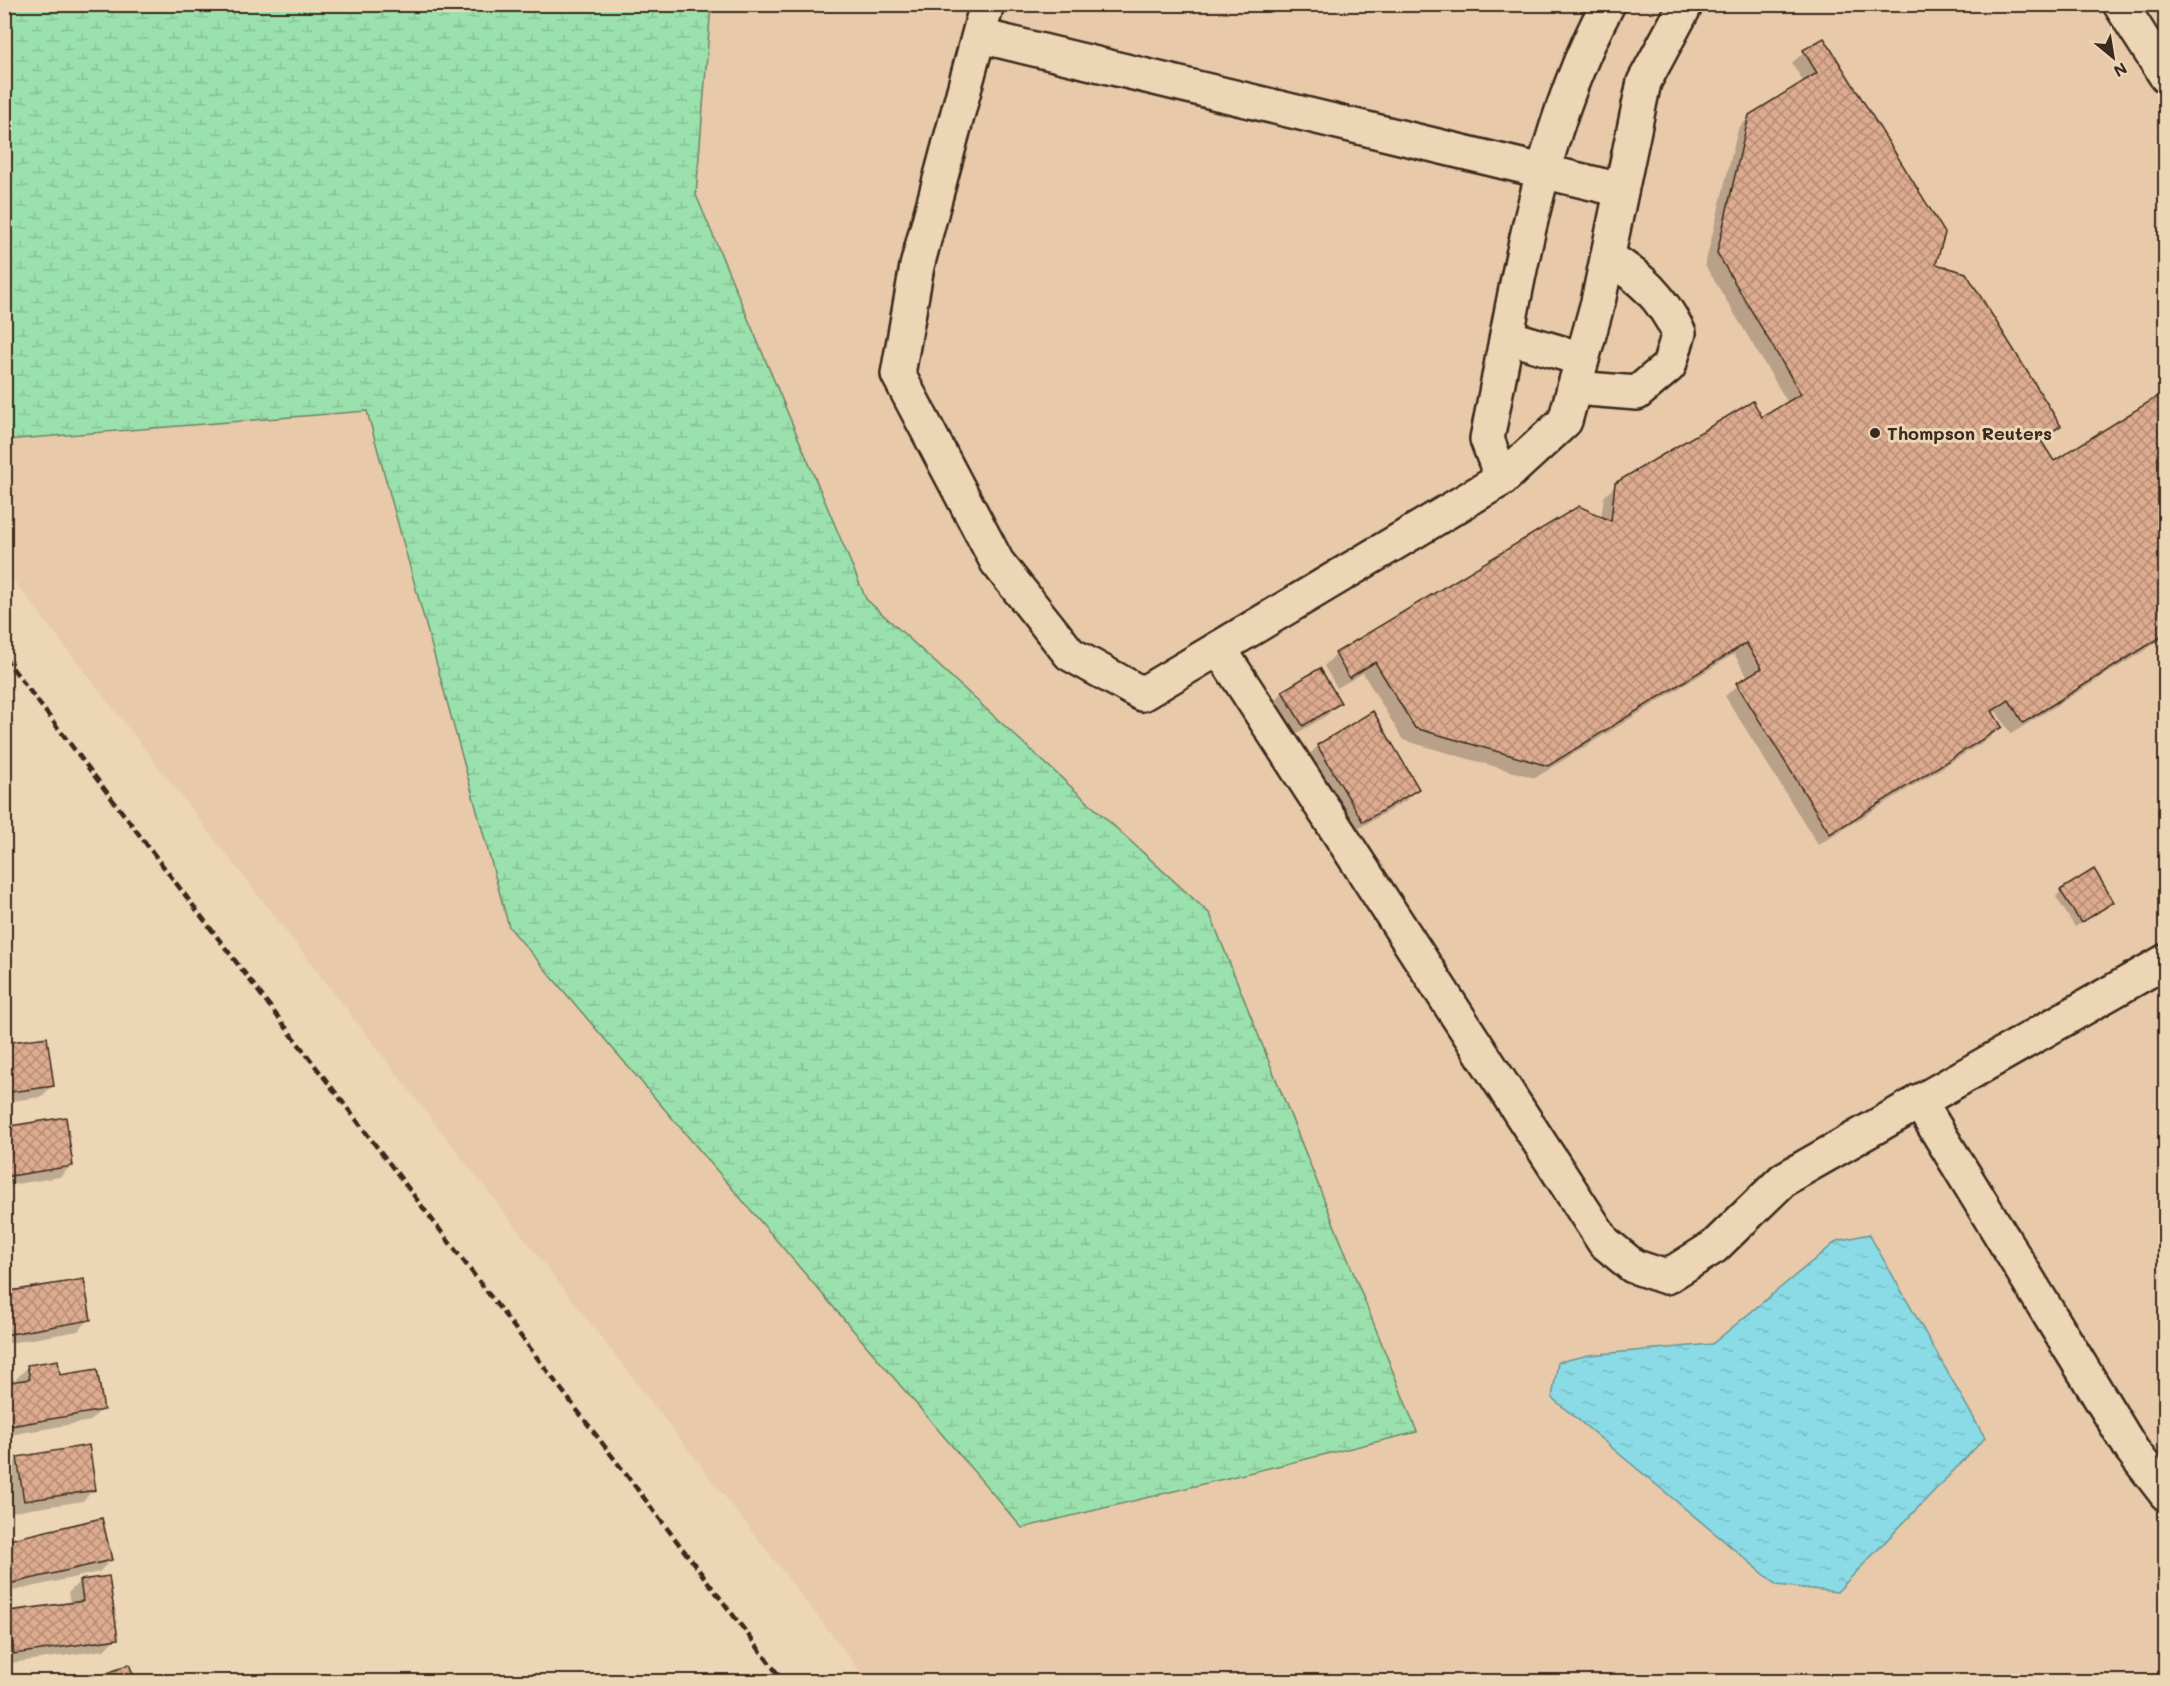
<svg xmlns="http://www.w3.org/2000/svg" width="2170" height="1686" font-family="Mali,sans-serif">
<style>
.built{fill:#e8c9aa}
.wetland{fill:url(#wetland-marsh);stroke:#6a8666;stroke-width:1.5}
.water{fill:url(#water-ripples);stroke:#6a9495;stroke-width:1.5}
.shadow{fill:#0003}
.building{fill:url(#building-cross-hatch);stroke:#3b2a1e;stroke-width:1.5}
.lines{fill:none;stroke-linecap:round;stroke-linejoin:round}
.minor-casing{stroke:#3b2a1e;stroke-width:38}
.minor{stroke:#ecd6b5;stroke-width:33}
.rail{stroke:#3b2a1e;stroke-width:4.5;stroke-dasharray:9 4.5;stroke-linecap:butt}
.poi-dot{fill:#3b2a1e;stroke:#ecd6b5;stroke-width:2}
.labels{text-anchor:middle;dominant-baseline:central;stroke-width:6;stroke-linejoin:round;paint-order:stroke}
.poi-label{font-size:18px;font-weight:bold;fill:#3b2a1e;stroke:#ecd6b5;text-anchor:start}
</style>
<defs>
<pattern id="wetland-marsh" width="20" height="14" patternUnits="userSpaceOnUse" patternTransform="scale(1.5)"><rect width="20" height="14" fill="#9ae1ae"/><path d="M1 5h8M5 5V1M11 12h8M15 12V8" fill="none" stroke="#86c195"/></pattern>
<pattern id="water-ripples" width="26" height="14" patternUnits="userSpaceOnUse" patternTransform="scale(1.5)"><rect width="26" height="14" fill="#8adbe5"/><path d="M2 4q2-2 4 0t4 0M15 11q2-2 4 0t4 0" fill="none" stroke="#78bcc4"/></pattern>
<pattern id="building-cross-hatch" width="8" height="8" patternUnits="userSpaceOnUse" patternTransform="scale(1.5)"><rect width="8" height="8" fill="#ddab8f"/><path d="M0 0l8 8M0 8l8-8" fill="none" stroke="#b48b74"/></pattern>
</defs>
<rect width="100%" height="100%" fill="#ecd6b5"/>
<filter id="ink" filterUnits="userSpaceOnUse"><feTurbulence type="fractalNoise" baseFrequency=".0167" numOctaves="2"/><feDisplacementMap in="SourceGraphic" scale="12" xChannelSelector="R" yChannelSelector="G"/><feConvolveMatrix kernelMatrix="1 2 1 2 8 2 1 2 1" color-interpolation-filters="sRGB"/></filter>
<g filter="url(#ink)">
<path class="built" d="M5 5H2165V1681H868L5 569Z"/>
<path class="wetland" d="M5 4 711 5 696 195 866 599 1210 914 1417 1432 1022 1528 509 927 367 411 5 440Z"/>
<path class="water" d="M1869 1234 1985 1438 1837 1592 1777 1585 1552 1398 1558 1362 1589 1355 1712 1344 1837 1241Z"/>
<g class="shadow">
<path d="M1823 40 1934 265 2059 426 2041 442 2053 463 2166 398V637L2011 734 1996 711 1992 714 2000 727 1988 739 1818 845 1725 696 1748 677 1734 654 1535 778 1403 740 1363 673 1337 688 1324 666 1336 654 1601 518 1604 497 1616 485 1761 419 1788 403 1705 265 1738 129 1750 116 1804 83 1792 63 1804 52Z"/>
<path d="M1283 692 1339 703 1327 715 1291 737 1271 704Z"/>
<path d="M1318 746 1417 789 1405 801 1351 833 1306 758Z"/>
<path d="M2061 891 2112 902 2075 927 2056 897Z"/>
<path d="M4 1044 53 1085 41 1097 4 1102Z"/>
<path d="M4 1129 72 1165 60 1177 4 1186Z"/>
<path d="M4 1294 90 1319 78 1331 4 1344Z"/>
<path d="M28 1367 59 1377 102 1409 90 1421 4 1436V1385L17 1383 16 1379Z"/>
<path d="M18 1458 94 1489 83 1501 12 1512 6 1470Z"/>
<path d="M4 1543 111 1560 99 1572 4 1593Z"/>
<path d="M80 1581 116 1638 104 1650 4 1664V1618L9 1613 70 1604 68 1593Z"/>
</g>
<g class="building">
<path d="M1824 38 1945 233 1936 264 1966 273 2061 426 2040 439 2054 461 2160 395 2166 396V634L2023 723 2009 700 1992 711 2002 727 1830 834 1736 683 1762 668 1746 643 1548 766 1415 728 1375 662 1349 678 1335 653 1579 506 1611 521 1615 483 1753 401 1762 417 1801 394 1717 253 1749 115 1817 73 1803 50Z"/>
<path d="M1320 668 1341 703 1303 726 1282 691Z"/>
<path d="M1373 711 1419 789 1363 822 1317 745Z"/>
<path d="M2094 869 2114 902 2081 923 2060 890Z"/>
<path d="M47 1037 54 1086 4 1093V1043Z"/>
<path d="M66 1117 73 1166 4 1177V1127Z"/>
<path d="M84 1279 91 1320 4 1335V1292Z"/>
<path d="M58 1360 60 1375 97 1369 104 1410 4 1427V1383L30 1379 27 1365Z"/>
<path d="M89 1445 96 1490 24 1501 17 1457Z"/>
<path d="M102 1518 112 1560 4 1585V1541Z"/>
<path d="M109 1576 118 1639 14 1654 9 1611 83 1601 80 1580Z"/>
<path d="M129 1664 136 1682H87Z"/>
</g>
<g class="lines">
<defs>
<g id="minor">
<path d="M987 4 917 266 898 374 997 562 1070 654 1142 694 1502 479 1565 421 1598 302 1644 82 1686 4"/>
<path d="M2120 4 2166 76"/>
<path d="M980 36 1621 190"/>
<path d="M1508 337 1582 359"/>
<path d="M1574 388 1637 393 1669 366 1679 333C1661 296 1642 279 1608 257"/>
<path d="M1502 479 1487 439C1516 295 1537 135 1608 4"/>
<path d="M1219 648 1604 1242 1633 1266 1666 1277 1714 1247 1784 1179 2166 961"/>
<path d="M1919 1101 2132 1450 2166 1494"/>
</g>
</defs>
<use href="#minor" class="minor-casing"/>
<use href="#minor" class="minor"/>
<path class="rail" d="M4 657 784 1682"/>
</g>
</g>
<circle class="poi-dot" cx="1875" cy="433" r="6"/>
<g class="labels">
<g class="poi-label">
<text x="1887" y="433">Thompson Reuters</text>
</g>
</g>
<rect width="2170" height="1686" fill="none" stroke="#ecd6b5" stroke-width="24"/>
<rect x="12" y="12" width="2146" height="1662" fill="none" stroke="#3b2a1e" stroke-width="2" filter="url(#ink)"/>
<g transform="translate(2113 57) rotate(150)" stroke="#ecd6b5" stroke-width="4.5" paint-order="stroke">
<path d="M0-4.5L10 22L0 15L-10 22Z" fill="#3b2a1e"/>
<text y="-9" font-size="16" font-weight="bold" text-anchor="middle" fill="#3b2a1e">N</text>
</g>
</svg>
